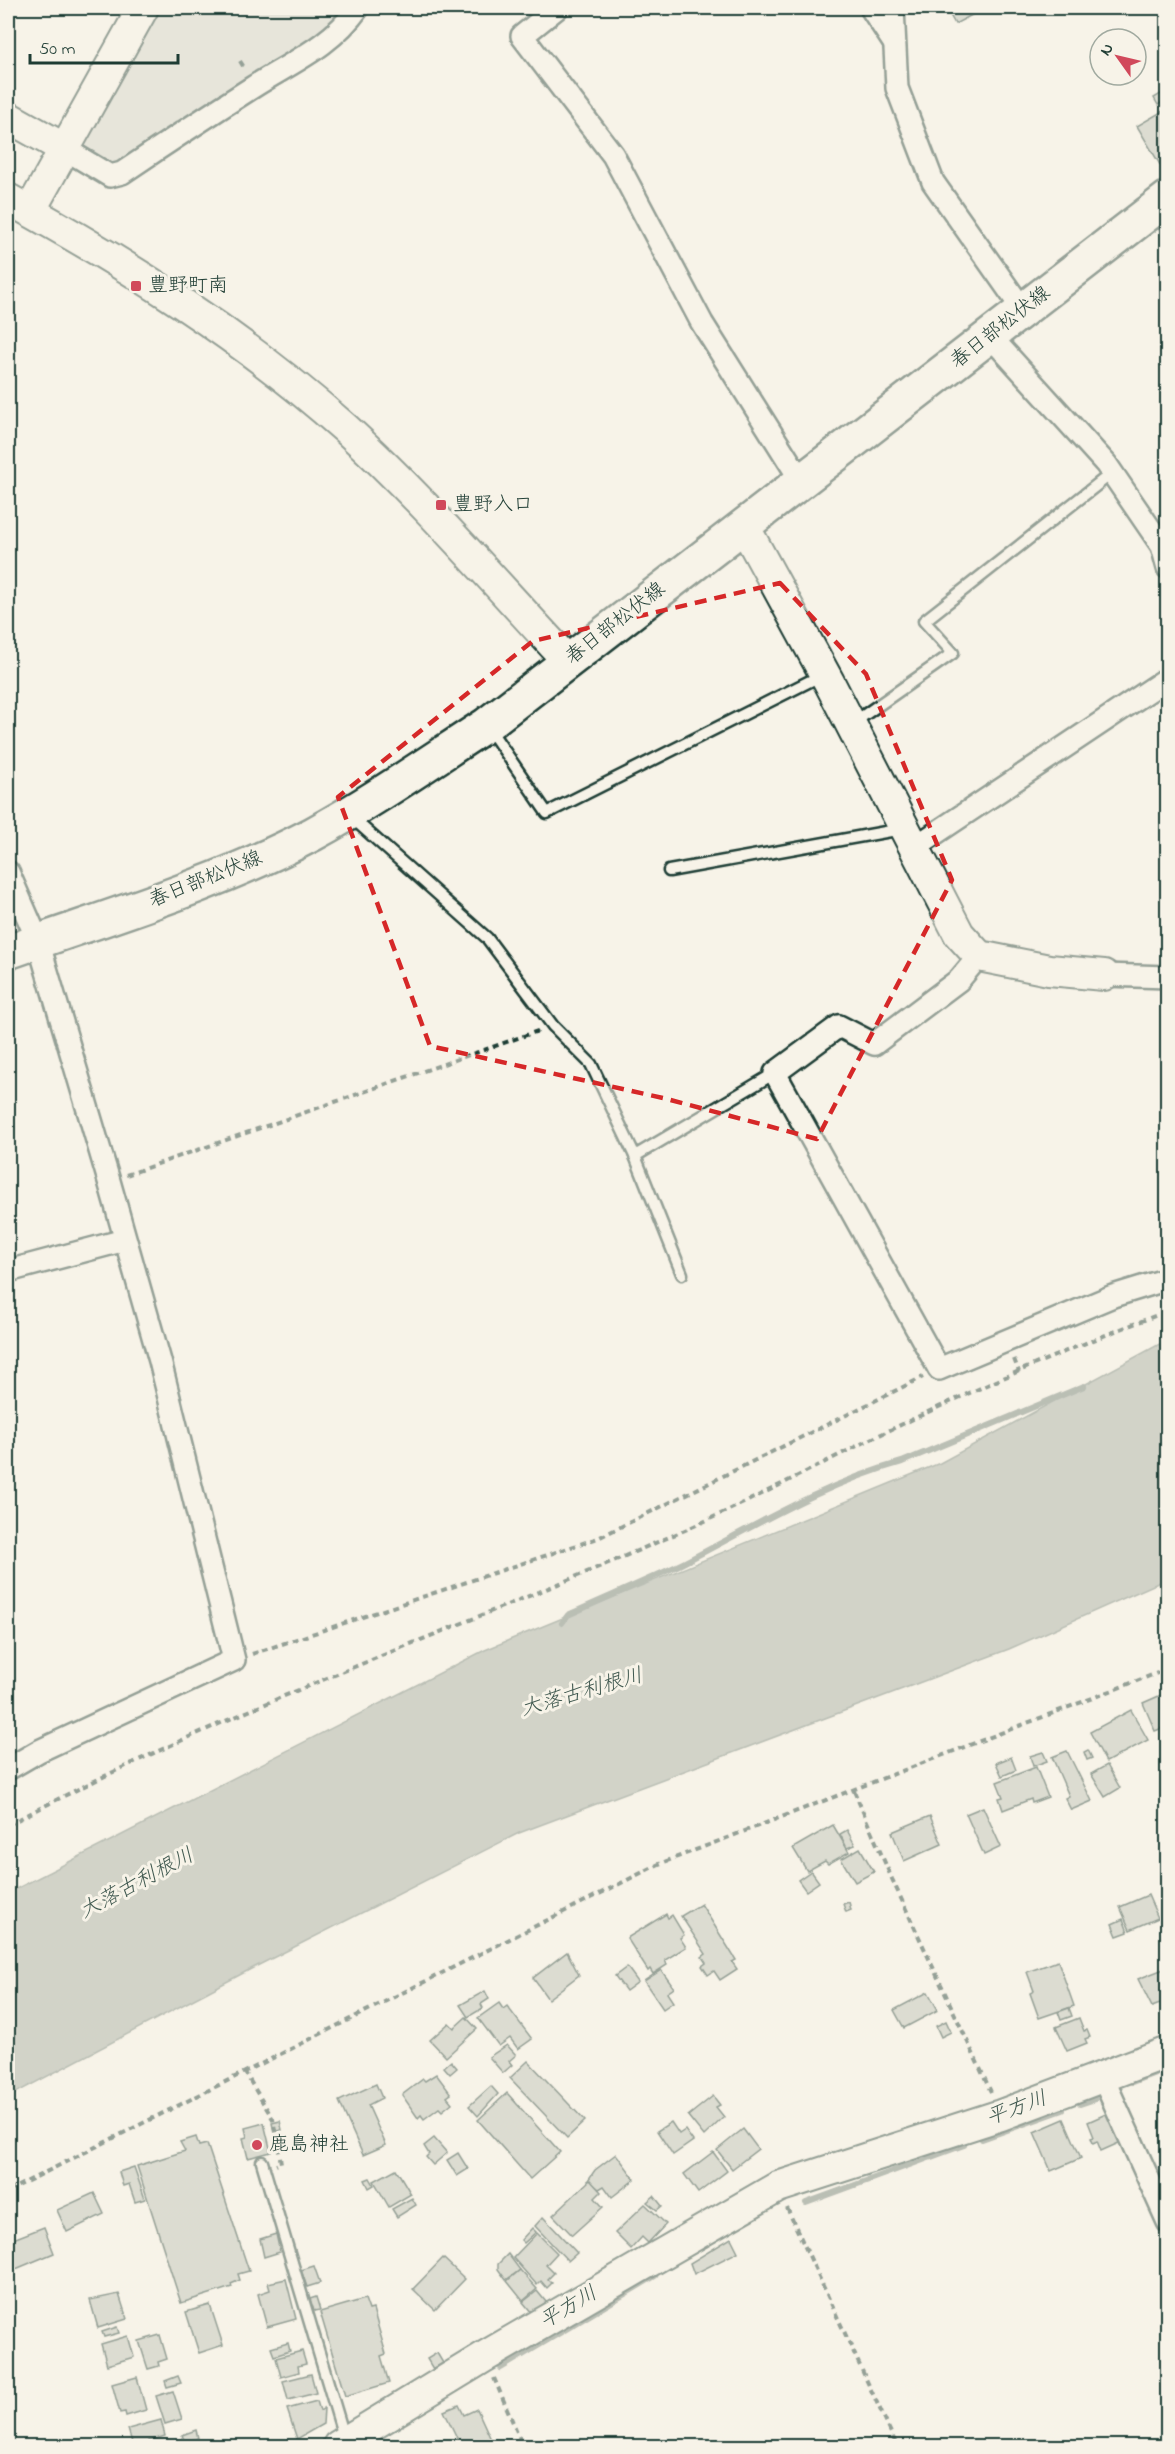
<svg xmlns="http://www.w3.org/2000/svg" width="1175" height="2454" font-family="'Indie Flower','Klee One',sans-serif">
<style>
.green{fill:#d3d5ca;stroke:#79897f;stroke-width:1.5}
.water{fill:#a4ada3;stroke:#6f8077;stroke-width:1.5}
.lines{fill:none;stroke-linecap:round;stroke-linejoin:round}
.stream{stroke:#6f8077;stroke-width:6}
.building{fill:#bbc1b6;stroke:#1f3d34;stroke-width:1.5}
.lane-casing{stroke:#1f3d34;stroke-width:15}
.street-casing{stroke:#1f3d34;stroke-width:26}
.secondary-casing{stroke:#1f3d34;stroke-width:34}
.primary-casing{stroke:#1f3d34;stroke-width:38}
.path{stroke:#1f3d34;stroke-width:4;stroke-dasharray:6 4.5;stroke-linecap:butt}
.lane{stroke:#f7f3e8;stroke-width:10}
.street{stroke:#f7f3e8;stroke-width:21}
.secondary{stroke:#f7f3e8;stroke-width:30}
.primary{stroke:#f7f3e8;stroke-width:33}
.marked{fill:none;stroke:#d62828;stroke-width:4.5;stroke-dasharray:12 8;stroke-linejoin:round}
.poi-dot{fill:#d1495b;stroke:#f7f3e8;stroke-width:2}
.labels{text-anchor:middle;dominant-baseline:central;stroke-width:6;stroke-linejoin:round;paint-order:stroke}
.poi-label{font-size:20px;fill:#1f3d34;stroke:#f7f3e8;text-anchor:start}
.street-label{font-size:20px;fill:#1f3d34;stroke:#f7f3e8}
.water-label{font-size:21px;font-style:italic;fill:#405950;stroke:#f7f3e8}
</style>
<rect width="100%" height="100%" fill="#f7f3e8"/>
<filter id="ink" filterUnits="userSpaceOnUse"><feTurbulence type="fractalNoise" baseFrequency=".0167" numOctaves="2"/><feDisplacementMap in="SourceGraphic" scale="12" xChannelSelector="R" yChannelSelector="G"/><feConvolveMatrix kernelMatrix="1 2 1 2 8 2 1 2 1" color-interpolation-filters="sRGB"/></filter>
<g filter="url(#ink)">
<path class="green" d="M157 8H346L313 41 245 79 115 164 104 165 78 151Z"/>
<path class="water" d="M1167 1340V1579L1009 1649 519 1833 251 1969 8 2097V1893L485 1650 940 1463Z"/>
<g class="lines">
<g class="stream">
<path d="M562 1623 568 1615C605 1598 644 1582 681 1564 753 1527 823 1484 902 1462L1084 1386"/>
<path d="M1132 2082 1168 2068"/>
<path d="M1080 2104 1095 2099"/>
<path d="M982 2139 1063 2110"/>
<path d="M806 2203 964 2145"/>
<path d="M501 2368 655 2276"/>
</g>
</g>
<g class="building">
<path d="M946 8H985L955 24Z"/>
<path d="M1164 92 1168 99 1158 105 1154 98Z"/>
<path d="M1168 108V165L1162 168 1137 126Z"/>
<path d="M1168 1692V1732L1165 1727 1155 1731 1143 1703Z"/>
<path d="M1131 1710 1148 1740 1106 1762 1090 1732Z"/>
<path d="M1088 1750 1092 1758 1087 1760 1084 1752Z"/>
<path d="M1067 1751 1092 1801 1071 1810 1065 1798 1069 1796 1052 1757Z"/>
<path d="M1043 1752 1047 1761 1033 1766 1030 1756Z"/>
<path d="M1011 1757 1016 1770 1002 1776 996 1763Z"/>
<path d="M1107 1765 1120 1788 1105 1797 1091 1774Z"/>
<path d="M1036 1767 1048 1797 1032 1803 1031 1799 1003 1810 999 1798 1003 1797 997 1782Z"/>
<path d="M983 1807 1001 1847 984 1855 966 1814Z"/>
<path d="M930 1816 942 1844 904 1861 892 1832Z"/>
<path d="M833 1825 849 1852 828 1864 825 1861 807 1871 793 1848Z"/>
<path d="M847 1830 855 1845 847 1848 840 1834Z"/>
<path d="M860 1848 874 1872 855 1882 841 1859Z"/>
<path d="M811 1871 819 1882 806 1891 798 1880Z"/>
<path d="M1148 1895 1158 1918 1130 1930 1120 1907Z"/>
<path d="M849 1902 851 1910 846 1912 843 1904Z"/>
<path d="M701 1904 736 1960 732 1962 737 1969 720 1980 714 1971 708 1975 702 1966 706 1963 702 1957 706 1954 681 1916Z"/>
<path d="M666 1914 668 1918 672 1915 684 1935 680 1938 686 1947 665 1960 667 1965 653 1974 650 1969 648 1971 627 1938Z"/>
<path d="M1123 1919 1128 1932 1117 1936 1112 1924Z"/>
<path d="M567 1952 579 1975 548 1999 533 1978Z"/>
<path d="M1058 1961 1074 2006 1039 2018 1030 1993 1034 1991 1027 1972Z"/>
<path d="M627 1967 638 1982 626 1991 615 1976Z"/>
<path d="M1166 1968 1168 2001 1152 2007 1138 1979Z"/>
<path d="M661 1970 674 1988 667 1993 673 2002 663 2009 644 1981Z"/>
<path d="M485 1991 489 1999 481 2004 483 2008 468 2017 460 2005Z"/>
<path d="M928 1992 938 2010 904 2028 894 2010Z"/>
<path d="M499 2003 503 2009 507 2006 532 2039 518 2049 510 2038 499 2046 478 2018Z"/>
<path d="M1069 2008 1072 2016 1061 2020 1058 2012Z"/>
<path d="M466 2017 477 2029 446 2057 430 2040 449 2023 454 2028Z"/>
<path d="M1079 2018 1084 2031 1087 2030 1090 2037 1085 2039 1087 2043 1067 2051 1056 2027Z"/>
<path d="M946 2021 951 2032 941 2037 936 2026Z"/>
<path d="M507 2045 516 2055 509 2061 512 2065 503 2073 489 2057Z"/>
<path d="M451 2061 457 2068 450 2074 444 2067Z"/>
<path d="M528 2061 585 2121 567 2138 510 2078Z"/>
<path d="M436 2074 451 2094 447 2097 452 2103 442 2111 439 2108 424 2119 421 2115 418 2118 402 2095 423 2079 425 2081Z"/>
<path d="M376 2084 382 2098 368 2105 386 2145 363 2155 339 2101Z"/>
<path d="M491 2086 498 2094 478 2116 469 2106Z"/>
<path d="M507 2093 560 2152 530 2179 478 2120Z"/>
<path d="M713 2096 720 2105 716 2107 724 2117 704 2136 688 2116Z"/>
<path d="M1108 2113 1121 2142 1101 2151 1097 2141 1093 2143 1091 2138 1094 2137 1088 2122Z"/>
<path d="M1064 2119 1081 2158 1051 2171 1034 2132Z"/>
<path d="M280 2121 282 2130 274 2132 272 2123Z"/>
<path d="M671 2122 679 2134 685 2130 693 2141 673 2155 657 2131Z"/>
<path d="M264 2123 271 2152 248 2158 243 2138 247 2137 245 2128Z"/>
<path d="M743 2129 758 2149 732 2169 717 2150Z"/>
<path d="M196 2137 199 2146 207 2144 249 2271 238 2274 240 2280 231 2284 232 2287 181 2303 137 2166 185 2151 180 2142Z"/>
<path d="M434 2138 447 2153 433 2165 426 2157 429 2154 424 2146Z"/>
<path d="M713 2152 727 2171 698 2193 684 2174Z"/>
<path d="M458 2153 468 2169 457 2176 447 2160Z"/>
<path d="M616 2154 635 2179 612 2197 604 2186 599 2189 588 2180 595 2170Z"/>
<path d="M134 2167 145 2199 135 2202 129 2184 123 2186 119 2172Z"/>
<path d="M396 2169 411 2194 389 2207 374 2181Z"/>
<path d="M370 2178 374 2185 369 2188 365 2180Z"/>
<path d="M590 2180 601 2192 595 2198 603 2207 572 2235 553 2215Z"/>
<path d="M94 2193 104 2214 67 2232 57 2210Z"/>
<path d="M654 2196 662 2206 657 2210 647 2202Z"/>
<path d="M412 2198 416 2205 397 2217 392 2209Z"/>
<path d="M645 2204 666 2224 648 2243 642 2237 631 2249 615 2233Z"/>
<path d="M543 2217 577 2253 568 2261 535 2226Z"/>
<path d="M44 2227 54 2253 11 2271 8 2262V2241Z"/>
<path d="M532 2228 536 2232 524 2243 521 2240Z"/>
<path d="M537 2233 557 2253 546 2265 554 2273 548 2279 552 2283 547 2288 541 2281 537 2285 513 2258Z"/>
<path d="M276 2234 280 2252 264 2257 260 2239Z"/>
<path d="M731 2238 738 2252 694 2274 690 2263Z"/>
<path d="M508 2254 520 2270 506 2280 498 2269V2264Z"/>
<path d="M443 2258 465 2279 435 2310 413 2289Z"/>
<path d="M314 2266 320 2283 307 2287 301 2270Z"/>
<path d="M520 2270 537 2289 523 2301 507 2281Z"/>
<path d="M286 2279 296 2319 267 2327 258 2294 270 2290 268 2283Z"/>
<path d="M537 2291 546 2302 532 2313 523 2302Z"/>
<path d="M119 2294 127 2319 98 2328 90 2300Z"/>
<path d="M316 2297 320 2310 314 2311 310 2299Z"/>
<path d="M365 2299 369 2310 373 2309 386 2354 381 2356 389 2383 345 2396 320 2312Z"/>
<path d="M210 2305 223 2345 199 2353 186 2312Z"/>
<path d="M117 2327 119 2333 104 2337 102 2332Z"/>
<path d="M160 2335 167 2359 158 2362 159 2366 148 2369 139 2341Z"/>
<path d="M128 2336 134 2357 107 2365 101 2344Z"/>
<path d="M288 2343 290 2351 274 2356 271 2348Z"/>
<path d="M302 2351 306 2364 298 2366 299 2372 281 2377 276 2358Z"/>
<path d="M437 2353 443 2363 433 2369 427 2359Z"/>
<path d="M311 2374 316 2393 288 2400 283 2381Z"/>
<path d="M178 2376 181 2383 167 2387 165 2381Z"/>
<path d="M137 2377 146 2410 126 2416 125 2412 120 2413 112 2384Z"/>
<path d="M173 2391 182 2419 165 2424 156 2396Z"/>
<path d="M317 2401 320 2411 324 2408 323 2424 297 2439 287 2409Z"/>
<path d="M459 2405 464 2415 477 2409 494 2446H461L444 2411Z"/>
<path d="M161 2420 165 2436 149 2441 151 2446H133L128 2429Z"/>
<path d="M196 2430 198 2438 185 2442 182 2435Z"/>
</g>
<g class="lines">
<defs>
<g id="lane">
<path d="M853 723 953 653 924 621 1112 473"/>
<path d="M488 727 547 813 824 674"/>
<path d="M350 816 487 938 553 1026 591 1064 635 1156 775 1073"/>
<path d="M669 871 902 829"/>
<path d="M635 1156 682 1274"/>
<path d="M262 2162 345 2440"/>
</g>
<g id="street">
<path d="M557 8 522 36 613 155 702 323 802 482"/>
<path d="M871 8 894 43"/>
<path d="M893 8 897 88 933 182 1023 310"/>
<path d="M65 149 110 176 122 173C165 144 209 115 253 87 292 62 330 47 358 8"/>
<path d="M990 336 1106 464 1162 546 1168 568"/>
<path d="M915 847 1168 678"/>
<path d="M8 872 38 941 109 1181 160 1361 234 1660 39 1751 8 1769"/>
<path d="M979 956 959 980 874 1044 839 1026 775 1073 939 1369 1113 1296 1168 1279"/>
<path d="M1104 975 1168 977"/>
<path d="M8 1271 125 1240"/>
<path d="M1103 2078 1168 2222"/>
</g>
<g id="secondary">
<path d="M8 117 65 149"/>
<path d="M8 199C127 264 243 337 345 428 424 500 495 583 568 661"/>
<path d="M30 211 143 8"/>
<path d="M744 526 829 682 959 934 979 956 1049 970 1104 975"/>
<path d="M338 2446 484 2357 778 2187 1001 2115 1168 2052"/>
</g>
<path id="primary" d="M8 952C110 916 216 885 313 834 373 801 429 762 486 725L1168 198"/>
</defs>
<use href="#lane" class="lane-casing"/>
<use href="#street" class="street-casing"/>
<use href="#secondary" class="secondary-casing"/>
<use href="#primary" class="primary-casing"/>
<g class="path">
<path d="M240 61 245 69"/>
<path d="M126 1175 538 1031"/>
<path d="M1014 1359 1019 1372"/>
<path d="M252 1654 598 1538 923 1377"/>
<path d="M854 1791 892 1879 991 2092"/>
<path d="M8 1825C231 1706 473 1625 703 1522 767 1493 829 1459 892 1429 982 1386 1074 1346 1168 1311"/>
<path d="M244 2071 273 2119 281 2163 276 2165"/>
<path d="M8 2191 659 1864 1168 1669"/>
<path d="M787 2208 897 2446"/>
<path d="M494 2378 523 2446"/>
</g>
<use href="#lane" class="lane"/>
<use href="#street" class="street"/>
<use href="#secondary" class="secondary"/>
<use href="#primary" class="primary"/>
</g>
</g>
<path d="M0 0H1175V2454H0ZM780 583 866 674 952 880 817 1139 663 1098 430 1046 338 797 533 641Z" fill="#f7f3e8" fill-opacity=".55" fill-rule="evenodd"/>
<path class="marked" d="M780 583 866 674 952 880 817 1139 663 1098 430 1046 338 797 533 641Z"/>
<g class="poi-dot">
<rect x="130" y="280" width="12" height="12" rx="3"/>
<rect x="435" y="499" width="12" height="12" rx="3"/>
<circle cx="257" cy="2145" r="6"/>
</g>
<g class="labels">
<g class="poi-label">
<text x="148" y="286">豊野町南</text>
<text x="453" y="505">豊野入口</text>
<text x="269" y="2145">鹿島神社</text>
</g>
<g class="street-label">
<text transform="translate(1001 328) rotate(-38)">春日部松伏線</text>
<text transform="translate(616 624) rotate(-38)">春日部松伏線</text>
<text transform="translate(206 880) rotate(-22)">春日部松伏線</text>
</g>
<g class="water-label">
<text transform="translate(582 1693) rotate(-16)">大落古利根川</text>
<text transform="translate(137 1884) rotate(-28)">大落古利根川</text>
<text transform="translate(1017 2109) rotate(-20)">平方川</text>
<text transform="translate(569 2308) rotate(-31)">平方川</text>
</g>
</g>
<rect width="1175" height="2454" fill="none" stroke="#f7f3e8" stroke-width="30"/>
<rect x="15" y="15" width="1145" height="2424" fill="none" stroke="#1f3d34" stroke-width="2" filter="url(#ink)"/>
<g transform="translate(1118 57) rotate(304)"><circle r="28" fill="#f7f3e8" stroke="#a1aaa0" stroke-width="1.5"/>
<path d="M0-4.5L10 22L0 15L-10 22Z" fill="#d1495b"/>
<text y="-9" font-size="16" font-weight="bold" text-anchor="middle" fill="#1f3d34">N</text>
</g>
<path d="M30 54v9h148v-9" fill="none" stroke="#1f3d34" stroke-width="3"/>
<text x="39" y="54" font-size="18" fill="#1f3d34" stroke="#f7f3e8" stroke-width="4.5" paint-order="stroke">50 m</text>
</svg>
